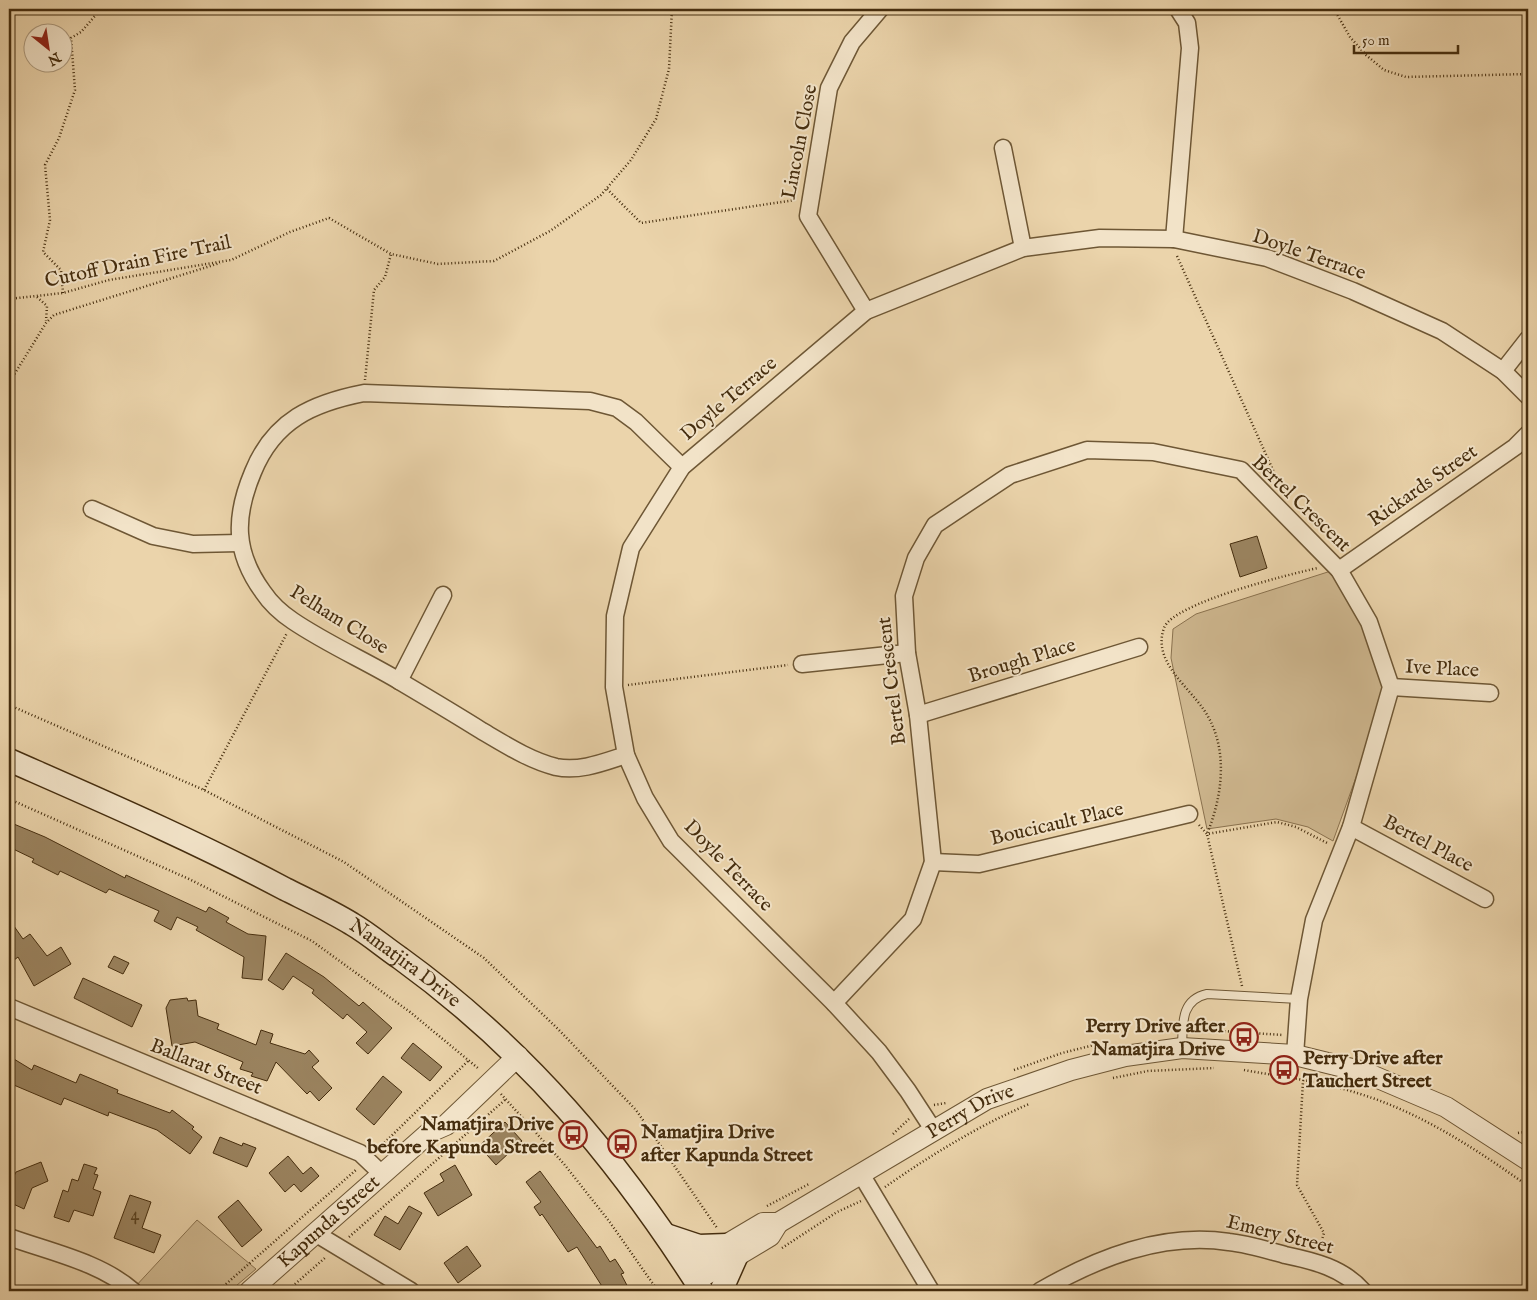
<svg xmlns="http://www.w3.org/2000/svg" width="1537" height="1300" font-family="'IM FELL English',serif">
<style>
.green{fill:#cfb890;stroke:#8a724f}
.building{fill:#9b8460;stroke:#452d0e}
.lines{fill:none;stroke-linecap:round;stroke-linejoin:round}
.service-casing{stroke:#6e5735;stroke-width:10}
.minor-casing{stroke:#6e5735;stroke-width:19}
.tertiary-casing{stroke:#6e5735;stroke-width:22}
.secondary-casing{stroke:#452d0e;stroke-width:25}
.path{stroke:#452d0e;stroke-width:2.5;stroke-dasharray:1 2.5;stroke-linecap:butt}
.service{stroke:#f2e3c8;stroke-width:8}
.minor{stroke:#f2e3c8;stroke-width:16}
.tertiary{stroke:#f2e3c8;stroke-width:20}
.secondary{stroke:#f2e3c8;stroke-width:22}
.labels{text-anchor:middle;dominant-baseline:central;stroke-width:4;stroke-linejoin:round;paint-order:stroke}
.number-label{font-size:18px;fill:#5a4322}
.street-label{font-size:20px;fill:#452d0e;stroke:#f2e3c8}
.poi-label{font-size:20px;font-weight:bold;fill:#452d0e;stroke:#f2e3c8;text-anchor:end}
</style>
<rect width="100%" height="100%" fill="#ebd4ab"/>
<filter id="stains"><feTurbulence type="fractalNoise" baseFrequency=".004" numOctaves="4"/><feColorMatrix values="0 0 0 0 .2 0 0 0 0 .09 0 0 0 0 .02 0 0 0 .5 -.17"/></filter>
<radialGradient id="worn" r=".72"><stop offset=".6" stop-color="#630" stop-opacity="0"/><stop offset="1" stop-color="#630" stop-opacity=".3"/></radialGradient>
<g class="green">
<path d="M1334 570 1366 623 1388 689 1333 841 1308 827 1276 819 1207 829 1171 658 1173 629 1196 614Z"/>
<path d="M197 1220 256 1269 230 1291H138L134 1288Z"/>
</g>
<g class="building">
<path d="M1257 536 1267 568 1240 577 1230 544Z"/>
<path d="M9 822 45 837 125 878 126 875 206 912 209 907 229 918 226 922 248 934 266 936 262 980 242 978 244 957 196 930 198 927 177 917 171 930 154 921 159 911 109 889 106 893 60 871 58 875 32 862 34 859 9 847Z"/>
<path d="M9 919 23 939 30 934 47 956 61 947 71 964 34 986 18 957 9 964Z"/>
<path d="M286 953 324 977 359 1006 363 1002 392 1028 368 1054 356 1043 367 1032 347 1014 343 1019 312 993 314 990 293 976 283 990 268 980Z"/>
<path d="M114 956 129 963 123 974 108 967Z"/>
<path d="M83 978 142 1005 132 1027 74 998Z"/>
<path d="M187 998 188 1001 196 1000 198 1016 219 1024 217 1029 256 1045 261 1030 273 1034 270 1043 305 1054 309 1050 319 1061 312 1067 332 1088 319 1101 310 1091 307 1094 276 1062 267 1081 251 1076 253 1073 240 1069 243 1062 195 1042 172 1046 166 1008 170 1000Z"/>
<path d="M413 1043 442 1067 430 1081 401 1058Z"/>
<path d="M9 1056 32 1070 34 1065 76 1083 80 1074 118 1090 117 1093 170 1113 172 1110 194 1127 192 1129 202 1137 190 1154 157 1130 109 1112 108 1116 64 1098 61 1105 9 1083Z"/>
<path d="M383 1076 402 1092 374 1125 356 1109Z"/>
<path d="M505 1122 522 1141 496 1165 479 1146Z"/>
<path d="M220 1137 242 1146 243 1143 256 1148 247 1167 213 1153Z"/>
<path d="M288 1156 303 1174 311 1167 319 1176 301 1192 294 1184 285 1192 269 1173Z"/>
<path d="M41 1162 48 1181 32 1188 24 1209 9 1202V1186L16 1172Z"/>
<path d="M84 1164 97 1168 94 1174 98 1175 93 1189 101 1192 93 1216 74 1210 69 1222 54 1217 63 1190 68 1192 72 1179 78 1181Z"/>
<path d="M455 1165 472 1195 438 1216 424 1193 444 1181 440 1174Z"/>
<path d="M540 1171 597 1248 600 1246 610 1262 615 1259 624 1273 621 1274 630 1291H605L577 1247 568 1252 542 1214 540 1216 534 1207 541 1202 526 1182Z"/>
<path d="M130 1195 151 1202 142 1228 161 1235 154 1253 114 1238Z"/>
<path d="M238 1200 262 1230 242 1247 218 1217Z"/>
<path d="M409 1206 422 1213 400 1250 374 1235 385 1216 398 1224Z"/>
<path d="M467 1246 481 1266 458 1283 444 1263Z"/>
</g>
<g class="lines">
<defs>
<path id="service" d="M1182 1048C1183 1025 1180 1000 1207 994L1299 999"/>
<g id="minor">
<path d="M1003 148 1023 248"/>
<path d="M1174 239 1190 48 1187 23 1178 9"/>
<path d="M866 311 808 216 829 88 852 42 880 9"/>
<path d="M1503 371 1528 339"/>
<path d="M92 509 153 536 193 544 239 543"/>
<path d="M1339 570 1515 447 1528 434"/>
<path d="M802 664 907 653"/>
<path d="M399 681 443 595"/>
<path d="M1391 687 1490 693"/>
<path d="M918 715 1139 647"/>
<path d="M626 755C604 762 580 772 556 767 529 760 506 745 482 731 455 714 428 698 401 682 366 661 327 644 293 621 281 613 271 604 263 592 234 552 234 517 253 472 274 420 313 403 364 393L590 401 617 408 636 422 682 467"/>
<path d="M1351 827 1485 899"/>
<path d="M933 862 979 864 1189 814"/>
<path d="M834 1003 913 919 933 862 918 715 907 653 904 596 916 558 935 525 1010 475 1087 450 1153 452 1241 470 1339 570 1369 622 1391 687 1351 827 1314 920 1299 999 1295 1055"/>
<path d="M9 1007 360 1153 382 1174"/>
<path d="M934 1131 908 1091 879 1052 834 1003 671 841 645 798 626 755 614 687 615 616 631 548 682 467 866 311 1023 248 1100 238 1174 239 1267 258 1353 291 1442 331 1503 371 1528 396"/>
<path d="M861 1174 931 1291"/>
<path d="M315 1233 411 1291"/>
<path d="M9 1237C50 1252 100 1262 133 1291"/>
<path d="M1040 1291C1097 1258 1162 1232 1229 1242 1248 1244 1267 1250 1285 1255 1314 1261 1343 1268 1363 1291"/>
</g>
<g id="tertiary">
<path id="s1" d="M687 1268 763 1223H778L987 1099 1071 1070 1125 1056 1182 1048 1295 1055 1364 1072 1446 1107 1528 1160"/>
<path d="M695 1281 770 1236 778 1223"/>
<path id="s2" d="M250 1291 430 1132 446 1125 518 1056"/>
</g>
<g id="secondary">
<path id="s3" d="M9 760C102 801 195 841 285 889 307 900 331 911 352 924 369 934 384 947 400 958 527 1050 618 1159 702 1291"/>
<path d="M666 1235 699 1246 727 1245"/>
<path d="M721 1291 737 1255"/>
</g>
</defs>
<use href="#service" class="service-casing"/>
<use href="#minor" class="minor-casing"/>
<use href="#tertiary" class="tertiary-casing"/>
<use href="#secondary" class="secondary-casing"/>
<g class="path">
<path d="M1334 9 1350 37 1366 55 1384 70 1406 77 1528 74"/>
<path d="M607 189 641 223 795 200"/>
<path d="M1177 256 1281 488"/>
<path d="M63 293 61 270 43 252 50 220 45 165 59 138 75 90 71 38 81 32 101 9"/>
<path d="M37 297 47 306 46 321"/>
<path d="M9 299 63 293 109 280 231 260 290 232 329 218 391 254 438 264 494 261 550 231 601 195 631 160 656 119 669 69 672 9"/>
<path d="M365 380 374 290 385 277 391 254"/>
<path d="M9 383 46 323 54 315 220 263"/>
<path d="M628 685 788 665"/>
<path d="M9 705 204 790 344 862 484 958 557 1028 636 1110 717 1228"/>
<path d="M204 790 287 633"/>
<path d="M9 799 189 879 312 941 410 1012 479 1069"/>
<path d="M1199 825 1207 834 1277 822 1296 827 1329 844"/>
<path d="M1242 986 1207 834C1223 795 1229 747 1204 710 1188 686 1152 661 1164 628 1173 603 1290 574 1318 568"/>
<path d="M1193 1029 1283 1035"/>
<path d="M1014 1070 1062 1053 1102 1043"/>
<path d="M1244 1070C1282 1077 1321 1081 1357 1093 1420 1112 1476 1149 1528 1186"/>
<path d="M1307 1074 1303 1081 1297 1185 1324 1233 1319 1249"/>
<path d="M1113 1078 1148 1071 1214 1068"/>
<path d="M501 1094 564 1164 609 1221 658 1291"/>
<path d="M934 1105 946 1103"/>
<path d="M1518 1133 1525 1132 1528 1134"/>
<path d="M893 1134 909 1119"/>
<path d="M377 1150 469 1060"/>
<path d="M885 1187C931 1155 978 1126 1029 1104"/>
<path d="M767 1206 809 1184"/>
<path d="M349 1237 506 1099"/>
<path d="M782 1248 837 1212 861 1201"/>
<path d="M218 1291 357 1169"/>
<path d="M287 1291 326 1257"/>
</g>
<use href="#service" class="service"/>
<use href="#minor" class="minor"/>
<use href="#tertiary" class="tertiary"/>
<use href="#secondary" class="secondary"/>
</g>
<defs>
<symbol id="bus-ring" viewBox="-11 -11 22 22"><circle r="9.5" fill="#f2e3c8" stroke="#8f2418" stroke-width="1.5"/><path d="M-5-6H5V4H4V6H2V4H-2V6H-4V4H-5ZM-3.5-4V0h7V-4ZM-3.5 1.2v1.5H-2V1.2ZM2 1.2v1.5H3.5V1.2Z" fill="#8f2418"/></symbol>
</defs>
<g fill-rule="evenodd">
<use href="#bus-ring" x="1228" y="1021" width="32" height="32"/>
<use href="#bus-ring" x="1268" y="1054" width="32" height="32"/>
<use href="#bus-ring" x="557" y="1119" width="32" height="32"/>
<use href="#bus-ring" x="606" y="1128" width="32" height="32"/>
</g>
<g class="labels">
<g class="number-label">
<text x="135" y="1215">4</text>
</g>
<g class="street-label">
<text transform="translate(800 142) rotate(-79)">Lincoln Close</text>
<text transform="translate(1309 255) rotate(19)">Doyle Terrace</text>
<text transform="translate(138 262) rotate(-12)">Cutoff Drain Fire Trail</text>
<text transform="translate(729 399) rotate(-40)">Doyle Terrace</text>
<text transform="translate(1423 486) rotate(-35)">Rickards Street</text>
<text transform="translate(1301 504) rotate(44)">Bertel Crescent</text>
<text transform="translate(339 620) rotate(32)">Pelham Close</text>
<text transform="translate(1022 661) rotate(-17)">Brough Place</text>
<text transform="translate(1442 669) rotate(3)">Ive Place</text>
<text transform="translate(892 681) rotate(-97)">Bertel Crescent</text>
<text transform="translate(1057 824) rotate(-13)">Boucicault Place</text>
<text transform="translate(1428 844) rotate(28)">Bertel Place</text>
<text transform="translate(728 866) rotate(46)">Doyle Terrace</text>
<text stroke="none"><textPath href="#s3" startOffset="446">Namatjira Drive</textPath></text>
<text transform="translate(206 1067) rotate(22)">Ballarat Street</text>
<text stroke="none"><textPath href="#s1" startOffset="326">Perry Drive</textPath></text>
<text stroke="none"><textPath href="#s2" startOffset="105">Kapunda Street</textPath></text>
<text transform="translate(1280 1235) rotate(14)">Emery Street</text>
</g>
<g class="poi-label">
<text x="1225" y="1026">Perry Drive after<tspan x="1225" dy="23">Namatjira Drive</tspan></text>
<text x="1303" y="1058" text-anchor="start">Perry Drive after<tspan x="1303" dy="23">Tauchert Street</tspan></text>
<text x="554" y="1124">Namatjira Drive<tspan x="554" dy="23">before Kapunda Street</tspan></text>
<text x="641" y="1132" text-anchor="start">Namatjira Drive<tspan x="641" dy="23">after Kapunda Street</tspan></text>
</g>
</g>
<rect width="1537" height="1300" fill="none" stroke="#ebd4ab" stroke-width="30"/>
<rect x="10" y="10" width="1517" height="1280" fill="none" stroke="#452d0e" stroke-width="2.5"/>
<rect x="15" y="15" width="1507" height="1270" fill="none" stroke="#452d0e"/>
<g transform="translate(48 48) rotate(150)"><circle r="24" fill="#f2e3c8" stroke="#ad9a7e"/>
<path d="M0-4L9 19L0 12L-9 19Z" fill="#8f2418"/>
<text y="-8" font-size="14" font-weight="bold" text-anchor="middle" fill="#452d0e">N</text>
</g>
<path d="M1354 45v8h104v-8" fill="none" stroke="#452d0e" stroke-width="2.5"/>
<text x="1362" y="45" font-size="15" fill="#452d0e" stroke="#f2e3c8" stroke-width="4" paint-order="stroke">50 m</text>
<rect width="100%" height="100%" filter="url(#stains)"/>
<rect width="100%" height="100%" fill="url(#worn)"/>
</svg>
